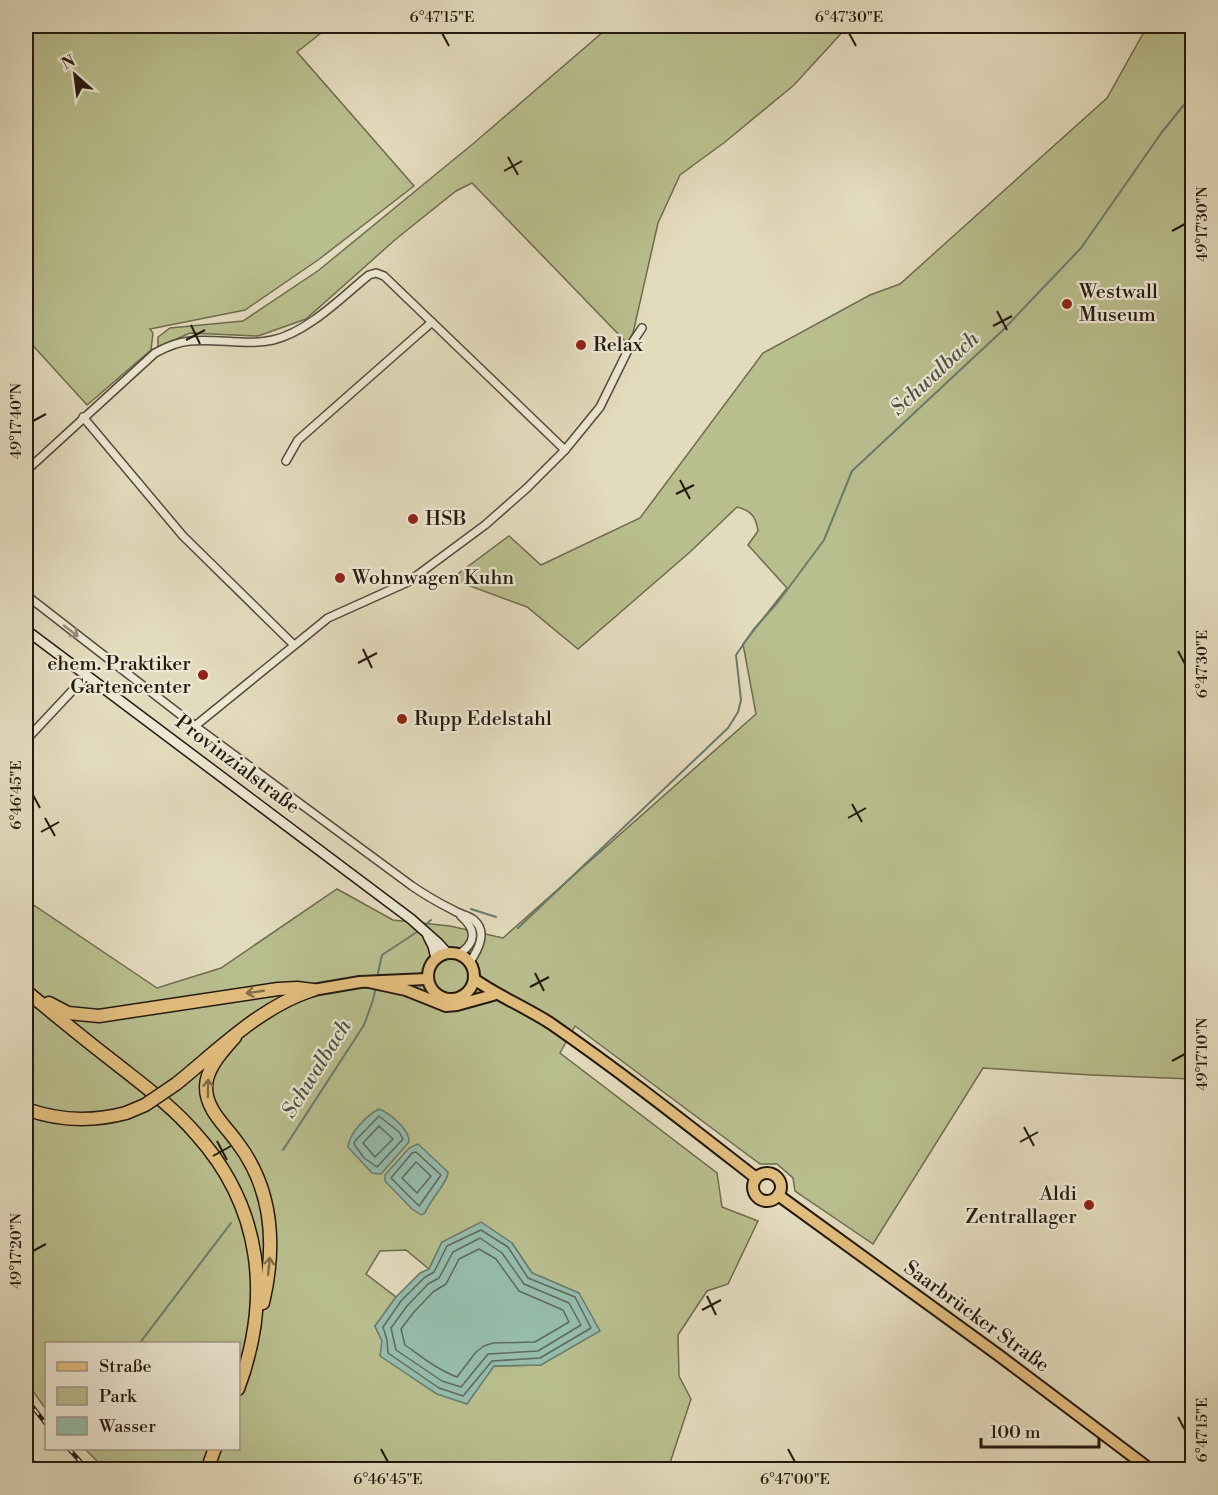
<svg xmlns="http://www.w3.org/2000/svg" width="1218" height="1495" font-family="'Libre Bodoni',serif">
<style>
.green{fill:#b9be8e;stroke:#6e6c4e;stroke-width:1.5;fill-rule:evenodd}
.water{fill:#96bcac;stroke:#687b6d;stroke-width:1.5}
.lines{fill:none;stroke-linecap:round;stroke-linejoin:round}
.shore{stroke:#5d6a5e;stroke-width:1.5}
.stream{stroke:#687b6d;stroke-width:2}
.street-casing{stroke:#544a3a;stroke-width:10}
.secondary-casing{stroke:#24190f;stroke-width:12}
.primary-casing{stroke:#24190f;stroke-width:14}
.highway-casing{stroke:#24190f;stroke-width:15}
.street{stroke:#ede8d4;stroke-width:7}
.secondary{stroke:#ede8d4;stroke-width:9}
.primary{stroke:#e2be7e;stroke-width:10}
.highway{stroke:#e2be7e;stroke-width:12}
.rail-casing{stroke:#24190f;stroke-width:4.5}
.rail{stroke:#ede8d4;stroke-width:2;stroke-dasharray:7;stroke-linecap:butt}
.highway-bridge-casing{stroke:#24190f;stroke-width:15;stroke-linecap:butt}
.highway-bridge{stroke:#e2be7e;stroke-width:12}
.oneway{stroke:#938b7b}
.oneway2{stroke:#836c46}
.ticks{fill:none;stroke:#24190f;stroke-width:2}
.poi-dot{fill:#8f2418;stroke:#ede8d4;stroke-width:2}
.labels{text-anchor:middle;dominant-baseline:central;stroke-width:4.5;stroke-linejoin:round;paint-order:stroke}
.poi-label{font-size:20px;fill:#24190f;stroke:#ede8d4;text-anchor:start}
.street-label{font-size:20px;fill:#24190f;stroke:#ede8d4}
.water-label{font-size:21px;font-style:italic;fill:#4c5246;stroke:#ede8d4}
.neatline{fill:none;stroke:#24190f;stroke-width:2}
.ticks-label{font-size:15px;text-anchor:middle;fill:#24190f}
</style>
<rect width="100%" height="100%" fill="#e3dbbd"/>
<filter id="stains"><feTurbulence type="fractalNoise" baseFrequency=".00333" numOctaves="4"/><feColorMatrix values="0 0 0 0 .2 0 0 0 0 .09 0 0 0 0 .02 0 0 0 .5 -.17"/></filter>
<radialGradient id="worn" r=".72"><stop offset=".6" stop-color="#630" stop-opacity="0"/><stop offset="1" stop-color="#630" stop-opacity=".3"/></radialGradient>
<g class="green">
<path d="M26 26H330L297 52 414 186 318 260 245 310 150 329 153 333 151 350 87 405 26 338Z"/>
<path d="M610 26H848L794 85 725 142 680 175 658 223 633 333 627 343 472 183 456 191 396 239 306 319 258 336 190 333 158 347V337L170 328 243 321 319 270 474 143Z"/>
<path d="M1142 26H1192V1079L1091 1075 983 1068 873 1244 795 1191 793 1178 777 1164H760L575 1026 560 1053 717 1173 722 1207 758 1221 728 1284 707 1291 678 1335 679 1376 691 1399 668 1469H105L85 1449 238 1448V1344H46V1409L26 1382V900L157 988 221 968 337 889 393 920 450 926 503 938 756 714 743 644 787 588 748 545 758 531C756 517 752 511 737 507L690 552 578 649 527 607 451 579 509 536 541 565 640 518 763 353 870 295 900 284 1107 98 1145 30ZM442 1242 512 1243 532 1273 579 1293 541 1365 494 1366 437 1394 381 1356 382 1341 375 1326 396 1297 366 1274 380 1251 406 1250 429 1269Z"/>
</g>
<g class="water">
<path d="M379 1109C390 1113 410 1130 409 1142L381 1174 372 1173 348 1147C349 1133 367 1115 379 1109Z"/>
<path d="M418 1144 448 1172C448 1183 430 1199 425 1213L421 1215 412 1209 385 1181V1175L409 1148Z"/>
<path d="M481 1222 512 1243 532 1273 579 1293 600 1331 541 1365 494 1366 467 1404 437 1394 380 1356 382 1341 375 1326 396 1297 420 1273 429 1269 442 1242Z"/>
</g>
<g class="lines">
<g class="shore">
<path d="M379 1116 399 1132 403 1139 377 1167 364 1158 354 1144 355 1141Z"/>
<path d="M379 1126 393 1139 375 1157 363 1143Z"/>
<path d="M416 1152 441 1175 419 1206 391 1178 412 1153Z"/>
<path d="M416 1162 431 1176 417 1193 402 1178Z"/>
<path d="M481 1230 508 1247 528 1278 575 1297 591 1328 540 1358 492 1361 463 1396 439 1388 388 1353 387 1340 383 1327 401 1301 424 1278 434 1272 447 1246Z"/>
<path d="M480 1238 502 1253 524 1284 569 1303 581 1325 538 1351 488 1354 461 1387 442 1381 396 1350 391 1328 407 1306 428 1284 439 1278 453 1252Z"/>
<path d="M479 1249 496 1259 519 1291 563 1310 569 1322 535 1342 493 1343 484 1346 476 1352 457 1377C438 1370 422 1357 405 1345L401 1329 414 1312 433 1292 446 1284 459 1259Z"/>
</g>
<g class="stream">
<path d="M471 909 496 917"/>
<path d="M424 926 431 920"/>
<path d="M518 928 728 728 738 712 741 700 736 655 754 629 778 602 824 540 852 471 1002 331 1081 248 1162 132 1192 95"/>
<path d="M377 978 382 955 420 930"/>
<path d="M283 1150 364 1025 373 1000 376 986"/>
<path d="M139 1344 231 1223"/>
<path d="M32 1470 34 1461"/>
</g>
<defs>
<g id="street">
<path d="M83 417 183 536 294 645"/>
<path d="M286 461 298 440 432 322"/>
<path d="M26 471 155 353C166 347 177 342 190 341 217 338 246 346 273 340 308 332 342 297 369 275L376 273 384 276 565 450"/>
<path d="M26 595 195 726 412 886C425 895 439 903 453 910 459 914 468 915 474 920 488 932 478 950 470 962"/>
<path d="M195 726 328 618 408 582 485 525 527 488 565 450 600 407 630 346 642 328"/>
<path d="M26 740 86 676"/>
<path d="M459 954C476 943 477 930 461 916"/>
</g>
<g id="secondary">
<path d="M26 630 411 919 438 943 447 953"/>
<path d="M428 936 433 946 436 958"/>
</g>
<g id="primary">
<circle cx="451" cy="976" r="23"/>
<path d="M474 979C498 996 525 1007 550 1023 621 1072 688 1125 756 1178"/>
<path d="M369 982 406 990 446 1006 457 1005 493 995"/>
<path d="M313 990 360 982 427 979"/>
<circle cx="767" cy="1187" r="14"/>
<path d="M778 1195 997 1354 1151 1470"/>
</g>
<g id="highway">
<path d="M26 991C55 1015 84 1039 114 1062 143 1085 172 1106 196 1134 262 1207 272 1298 238 1389"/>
<path d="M49 1003 68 1013 99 1016 278 989 297 988 313 990"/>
<path d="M235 1037C223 1051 206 1068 206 1087 206 1110 225 1125 237 1142 273 1189 276 1247 263 1303"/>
<path d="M176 1084C217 1051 259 1008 310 991"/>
<path d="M26 1109C59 1121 92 1122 126 1113"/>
<path d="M207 1470 215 1448"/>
</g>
</defs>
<use href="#street" class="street-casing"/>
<use href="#secondary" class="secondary-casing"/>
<use href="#primary" class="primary-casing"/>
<use href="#highway" class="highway-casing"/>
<use href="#street" class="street"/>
<use href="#secondary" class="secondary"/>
<use href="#primary" class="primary"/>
<use href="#highway" class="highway"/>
<defs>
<g id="rail">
<path d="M26 1398 46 1424"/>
<path d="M68 1448 88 1470"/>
</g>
</defs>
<use href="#rail" class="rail-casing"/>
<use href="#rail" class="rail"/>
<defs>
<path id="highway-bridge" d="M126 1113 145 1105 176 1084"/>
</defs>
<use href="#highway-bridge" class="highway-bridge-casing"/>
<use href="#highway-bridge" class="highway-bridge"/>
</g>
<defs><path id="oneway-shaft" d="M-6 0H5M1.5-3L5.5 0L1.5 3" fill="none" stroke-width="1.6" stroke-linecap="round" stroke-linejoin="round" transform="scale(1.5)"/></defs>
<use class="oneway" href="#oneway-shaft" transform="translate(71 631) rotate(38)"/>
<g class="oneway2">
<use href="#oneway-shaft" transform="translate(255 992) rotate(172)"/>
<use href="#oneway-shaft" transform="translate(208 1088) rotate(-89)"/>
<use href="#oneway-shaft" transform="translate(269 1266) rotate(-84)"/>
</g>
<path class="ticks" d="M442 33 449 46M849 33 856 46M508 157 518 175M504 171 522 161M1172 231 1185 224M997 311 1007 330M191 325 200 344M993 326 1012 316M186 340 205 330M33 421 46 414M680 480 690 499M676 494 694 485M363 649 372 668M1178 651 1185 664M358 663 377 653M33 795 40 808M852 804 862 822M45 818 55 836M848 818 866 808M41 832 59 822M535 973 544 991M530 987 549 977M1172 1061 1185 1054M1024 1127 1034 1146M217 1141 227 1160M1020 1142 1038 1132M213 1156 231 1146M33 1251 46 1244M707 1296 716 1315M702 1310 721 1300M1178 1417 1185 1430M381 1449 388 1462M788 1449 795 1462"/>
<g class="poi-dot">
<circle cx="1067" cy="304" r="6"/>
<circle cx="581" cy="345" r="6"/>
<circle cx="413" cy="519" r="6"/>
<circle cx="340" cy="578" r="6"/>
<circle cx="203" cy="675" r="6"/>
<circle cx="402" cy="719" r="6"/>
<circle cx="1089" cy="1205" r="6"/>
</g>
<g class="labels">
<g class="poi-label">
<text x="1079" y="292">Westwall<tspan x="1079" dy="23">Museum</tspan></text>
<text x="593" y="345">Relax</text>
<text x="425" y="519">HSB</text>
<text x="352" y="578">Wohnwagen Kuhn</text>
<text x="191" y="664" text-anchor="end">ehem. Praktiker<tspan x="191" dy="23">Gartencenter</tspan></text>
<text x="414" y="719">Rupp Edelstahl</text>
<text x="1077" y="1194" text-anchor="end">Aldi<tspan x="1077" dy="23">Zentrallager</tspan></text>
</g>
<g class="street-label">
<text transform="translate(237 765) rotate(37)">Provinzialstraße</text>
<text transform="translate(976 1317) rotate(36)">Saarbrücker Straße</text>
</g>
<g class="water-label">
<text transform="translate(935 374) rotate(-43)">Schwalbach</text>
<text transform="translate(317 1069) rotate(-58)">Schwalbach</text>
</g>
</g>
<rect width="1218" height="1495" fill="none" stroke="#e3dbbd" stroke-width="66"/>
<rect x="45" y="1342" width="195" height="108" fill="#ede8d4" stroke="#9d9585" stroke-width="1.5"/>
<rect x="57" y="1362" width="30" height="9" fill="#e2be7e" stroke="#9d9585" stroke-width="1.5"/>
<text x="99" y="1372" font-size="18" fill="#24190f">Straße</text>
<rect x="57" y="1387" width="30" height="18" fill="#b9be8e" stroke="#9d9585" stroke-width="1.5"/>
<text x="99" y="1402" font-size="18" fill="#24190f">Park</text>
<rect x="57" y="1417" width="30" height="18" fill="#96bcac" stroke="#9d9585" stroke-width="1.5"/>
<text x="99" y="1432" font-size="18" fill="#24190f">Wasser</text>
<g transform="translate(75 75) rotate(332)" stroke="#ede8d4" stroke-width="4.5" paint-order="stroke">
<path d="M0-4.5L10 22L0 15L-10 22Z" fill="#24190f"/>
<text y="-9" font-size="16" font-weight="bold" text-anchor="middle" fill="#24190f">N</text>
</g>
<path d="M981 1438v9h118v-9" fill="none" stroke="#24190f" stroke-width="3"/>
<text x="990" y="1438" font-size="18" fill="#24190f" stroke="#ede8d4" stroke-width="4.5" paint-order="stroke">100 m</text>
<rect x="33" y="33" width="1152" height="1429" class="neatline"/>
<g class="ticks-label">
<text x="442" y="22">6°47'15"E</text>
<text x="849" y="22">6°47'30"E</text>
<text transform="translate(1202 224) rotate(-90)" y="5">49°17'30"N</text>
<text transform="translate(16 421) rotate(-90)" y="5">49°17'40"N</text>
<text transform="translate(1202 664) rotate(-90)" y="5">6°47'30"E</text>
<text transform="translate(16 795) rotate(-90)" y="5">6°46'45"E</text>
<text transform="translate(1202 1054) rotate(-90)" y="5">49°17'10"N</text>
<text transform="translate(16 1251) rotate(-90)" y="5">49°17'20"N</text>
<text transform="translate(1202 1430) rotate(-90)" y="5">6°47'15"E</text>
<text x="388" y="1484">6°46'45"E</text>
<text x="795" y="1484">6°47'00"E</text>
</g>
<rect width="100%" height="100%" filter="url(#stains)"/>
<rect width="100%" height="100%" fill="url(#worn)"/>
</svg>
